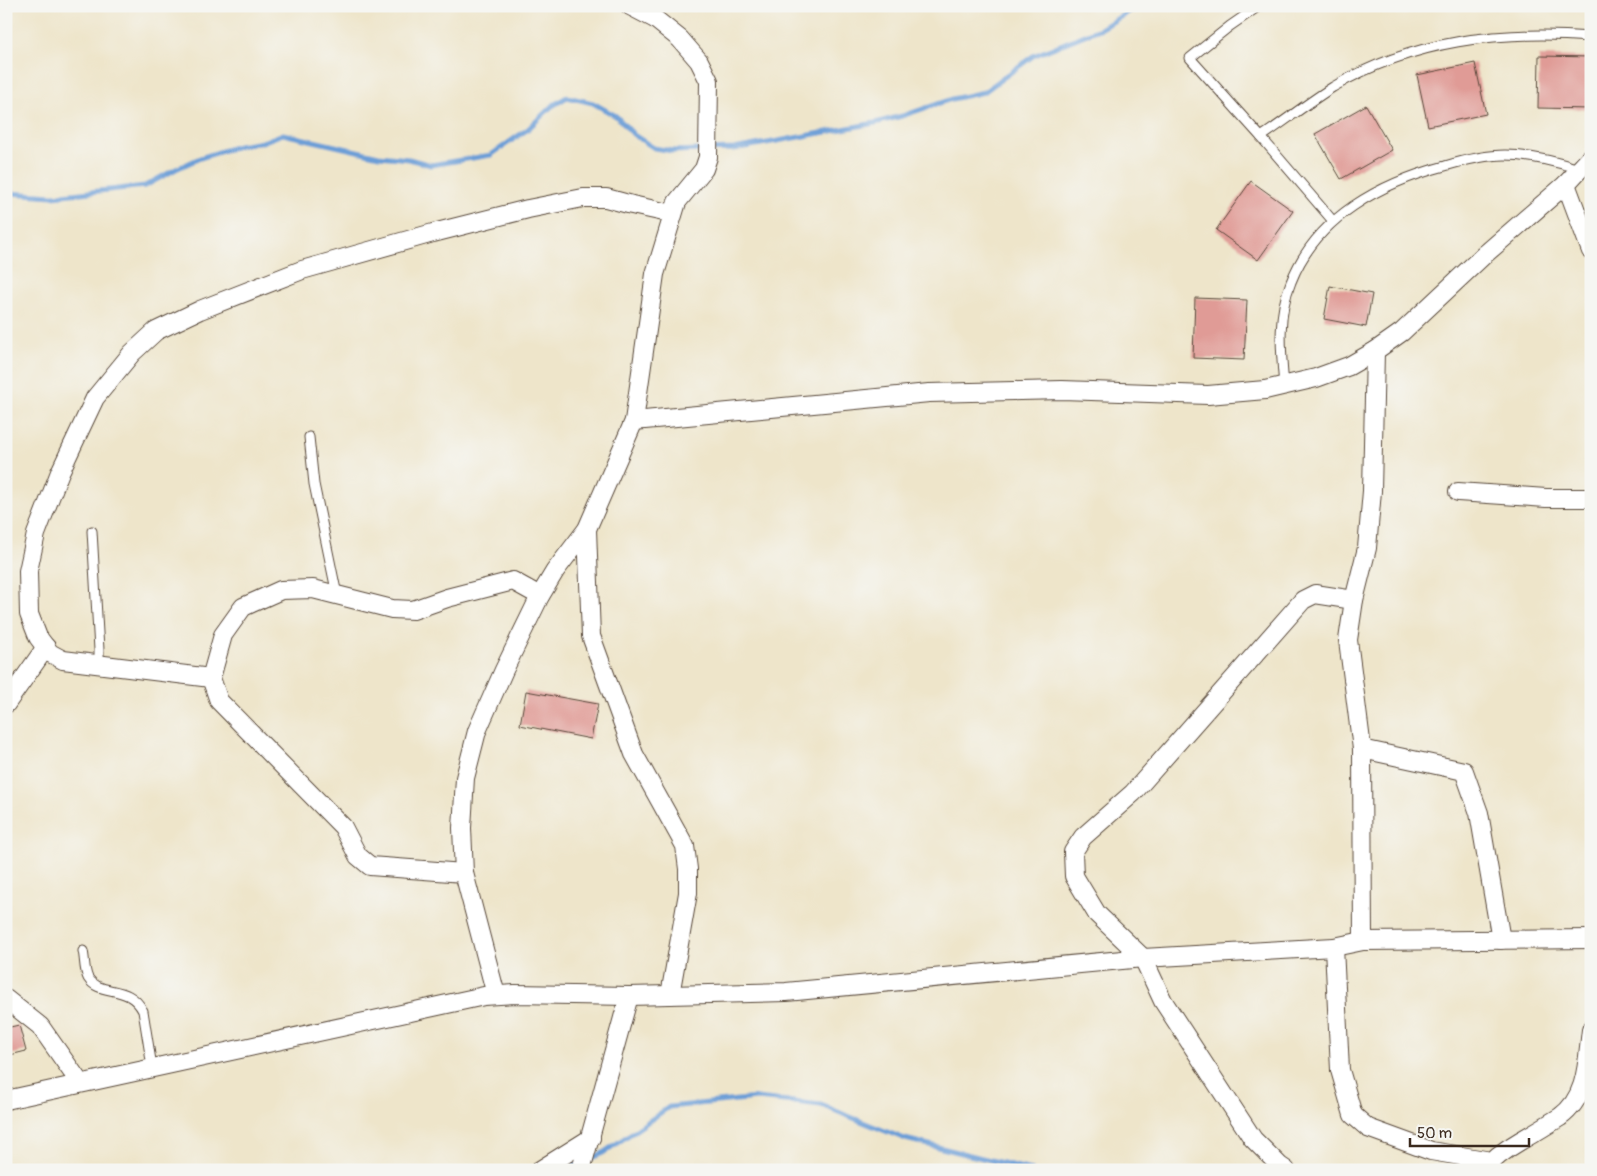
<svg xmlns="http://www.w3.org/2000/svg" width="1597" height="1176" font-family="Pangolin,sans-serif">
<style>
.lines{fill:none;stroke-linecap:round;stroke-linejoin:round}
.stream{stroke:#6d9fd7;stroke-width:5}
.building{fill:#e09b96}
.service-casing{stroke:#564638;stroke-width:11}
.minor-casing{stroke:#564638;stroke-width:20}
.service{stroke:#fff;stroke-width:9}
.minor{stroke:#fff;stroke-width:18}
</style>
<rect width="100%" height="100%" fill="#f6f6f2"/>
<filter id="ink" filterUnits="userSpaceOnUse"><feTurbulence type="fractalNoise" baseFrequency=".02" numOctaves="2"/><feDisplacementMap in="SourceGraphic" scale="10" xChannelSelector="R" yChannelSelector="G"/><feConvolveMatrix kernelMatrix="1 2 1 2 8 2 1 2 1" color-interpolation-filters="sRGB"/></filter>
<filter id="wash" filterUnits="userSpaceOnUse"><feTurbulence type="fractalNoise" baseFrequency=".0096" numOctaves="4" result="noise"/><feDisplacementMap in="SourceGraphic" scale="20" xChannelSelector="R" yChannelSelector="G"/><feGaussianBlur stdDeviation="1.12" result="paint"/><feColorMatrix in="noise" values="0 0 0 0 0 0 0 0 0 0 0 0 0 0 0 0 0 1.4 0 .05"/><feComposite in="paint" operator="in"/></filter>
<g filter="url(#wash)">
<rect width="100%" height="100%" fill="#eee5ca"/>
<g class="lines">
<g class="stream">
<path d="M6 194 9 193 53 196 145 186 176 169 200 158 238 146 262 142 283 134 379 156 409 159 431 165 491 155 528 129 552 106 567 97 593 103 616 116 634 135 654 148 672 151 734 149 875 123 902 116 952 99 984 92 1033 56 1102 28 1138 6"/>
<path d="M589 1159 603 1153 669 1107 757 1098 821 1105 905 1139 1031 1170"/>
<path d="M563 1170 578 1163"/>
</g>
</g>
<g id="blocks">
<g class="building">
<path d="M1539 56 1591 57V109L1538 108Z"/>
<path d="M1475 63 1486 114 1428 126 1417 75Z"/>
<path d="M1366 105 1392 150 1341 179 1315 134Z"/>
<path d="M1251 181 1293 211 1258 260 1216 230Z"/>
<path d="M1330 286 1372 294 1366 327 1324 319Z"/>
<path d="M1195 298 1247 300 1244 360 1193 358Z"/>
<path d="M526 691 598 704 591 739 520 725Z"/>
<path d="M19 1025 26 1051 6 1056V1028Z"/>
</g>
</g>
</g>
<g filter="url(#ink)">
<use href="#blocks" fill-opacity="0" stroke="#564638" stroke-width="1"/>
<g class="lines">
<defs>
<g id="service">
<path d="M1259 6 1230 26 1190 58 1261 137 1333 221"/>
<path d="M1261 137C1285 121 1309 102 1333 87 1413 40 1500 30 1591 37"/>
<path d="M1284 386C1281 351 1277 316 1291 282 1316 217 1381 183 1445 166 1465 160 1484 155 1505 155 1530 155 1554 161 1579 169"/>
<path d="M309 437 314 484 337 595"/>
<path d="M92 531 99 650V664"/>
<path d="M83 951C85 959 84 970 88 978 100 997 129 983 143 1011L152 1067"/>
</g>
<g id="minor">
<path d="M1566 184 1591 251"/>
<path d="M634 421 929 393 1062 390 1208 395 1265 390 1316 378 1349 366 1375 351 1402 332 1483 256 1566 184 1591 157"/>
<path d="M1458 492 1546 498H1591"/>
<path d="M587 529 591 636 634 754 685 846 688 869V893L670 995"/>
<path d="M211 678 63 660 50 653 38 637 29 614 28 571 36 534 60 472 95 398 132 353 156 331 200 310 302 270 433 233 528 209 583 198H606L632 205 673 214"/>
<path d="M6 704 46 647"/>
<path d="M1362 749 1464 771 1479 813 1501 940"/>
<path d="M464 873 370 866 358 856 343 827 219 701 211 678 223 635 243 607 281 590 313 589 392 609 413 610 447 598 513 581 540 596"/>
<path d="M1363 941 1362 749 1348 640 1354 600 1367 548 1372 491 1375 351"/>
<path d="M1334 947 1340 1070 1353 1115 1368 1128 1431 1151 1491 1161"/>
<path d="M496 995 464 873 462 828 465 778 477 731 504 670 540 596 555 571 587 529 634 421 655 274 677 202 704 169 708 157 709 81 699 61 680 39 655 19 630 6"/>
<path d="M6 999 40 1026 80 1083"/>
<path d="M6 1100 484 996 515 994 629 996 786 992 1143 958 1334 947 1363 941 1591 939"/>
<path d="M1485 1169C1494 1157 1508 1148 1520 1141 1534 1133 1547 1125 1560 1117 1588 1097 1587 1061 1591 1030"/>
<path d="M540 1170 591 1138"/>
<path d="M581 1170 629 996"/>
<path d="M1286 1170 1280 1166 1253 1139 1163 1001 1143 958 1097 914 1074 876 1073 852 1083 837 1133 793 1303 600 1315 594 1354 600"/>
</g>
</defs>
<use href="#service" class="service-casing"/>
<use href="#minor" class="minor-casing"/>
<use href="#service" class="service"/>
<use href="#minor" class="minor"/>
</g>
</g>
<rect width="1597" height="1176" fill="none" stroke="#f6f6f2" stroke-width="25"/>
<path d="M1410 1138v8h119v-8" fill="none" stroke="#3b2a1e" stroke-width="2.5"/>
<text x="1417" y="1138" font-size="15" fill="#3b2a1e" stroke="#f6f6f2" stroke-width="4" paint-order="stroke">50 m</text>
</svg>
